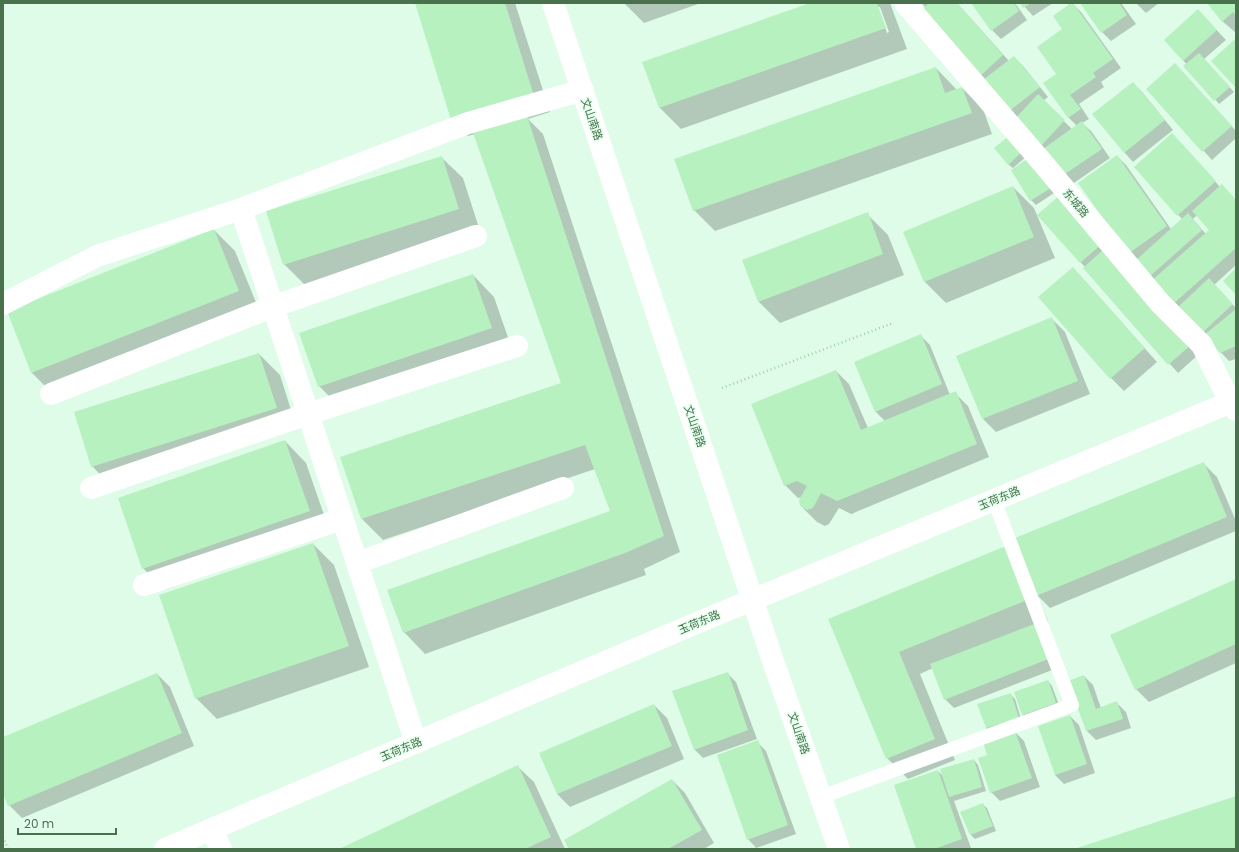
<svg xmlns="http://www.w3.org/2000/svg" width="1239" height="852" font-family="Poppins,'Noto Sans SC',sans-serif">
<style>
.shadow{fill:#0003;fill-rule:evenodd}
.building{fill:#b7f1bf}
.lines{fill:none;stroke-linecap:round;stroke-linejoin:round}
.path{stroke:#9bd5a3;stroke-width:2.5;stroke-dasharray:1 3;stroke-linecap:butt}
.service{stroke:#fff;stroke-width:14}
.minor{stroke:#fff;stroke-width:22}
.secondary{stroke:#fff;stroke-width:22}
.labels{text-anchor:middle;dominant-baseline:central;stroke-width:3;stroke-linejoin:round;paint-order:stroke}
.street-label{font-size:11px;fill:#48714c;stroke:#e5ffee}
</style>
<rect width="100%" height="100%" fill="#dffce9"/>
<g class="shadow">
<path d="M416 3H515L550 112 528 119 543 134 680 552 644 569 646 575 425 654 404 632 611 511 595 469 383 540 362 519 563 383 475 134 468 136 452 120Z"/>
<path d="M624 3H701L644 23Z"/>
<path d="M813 3H890L907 49 681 129 659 107ZM878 7H880L889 32 887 33Z"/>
<path d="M922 3H957L1009 61 1014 57 1023 66 1048 97 1043 101 1072 129 1077 126 1068 117 1057 75 1064 29 1072 3 1081 12 1121 68 1101 82 1104 87 1079 104 1089 119 1082 123 1091 131 1110 158 1071 185 1023 130Z"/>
<path d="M972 3H1015L1027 20 1001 39 992 30Z"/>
<path d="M1021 3H1053L1033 16Z"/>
<path d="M1081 3H1121L1136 24 1111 41 1102 32Z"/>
<path d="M1136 3H1159L1146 13Z"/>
<path d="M1208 3H1236V33L1222 21Z"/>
<path d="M1207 20 1226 40 1204 59 1234 92 1219 104 1183 60Z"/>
<path d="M936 68 957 90 962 88 983 109 992 134 715 231 694 210Z"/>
<path d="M1184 74 1236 131V138L1212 160 1147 89Z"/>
<path d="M1133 83 1142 92 1173 130 1133 162 1125 153 1094 114Z"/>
<path d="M1010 136 1027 156 1013 168 1014 169 1030 159 1054 193 1036 205 1031 200 1012 170 1014 169 1008 164Z"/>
<path d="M1181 143 1220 187 1236 200V265L1214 285 1236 308V359L1229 361 1128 253 1117 156 1126 165 1171 229 1182 219 1135 167ZM1197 215 1210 230 1206 234 1193 219Z"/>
<path d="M441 157 463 178 480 231 305 285 284 264Z"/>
<path d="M1013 187 1034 208 1055 258 946 303 925 282 904 232Z"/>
<path d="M1060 196 1199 354 1178 373 1084 268 1085 267 1038 215Z"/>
<path d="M867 214 888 235 904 275 780 323 759 302 744 261Z"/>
<path d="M214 230 235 251 260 312 53 394 32 373 8 312Z"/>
<path d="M1073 268 1157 362 1124 391 1111 378Z"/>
<path d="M473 275 494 297 512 349 340 407 319 386Z"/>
<path d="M1052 319 1065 332 1090 394 996 432 983 419Z"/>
<path d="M921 336 930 345 950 395 955 393 968 406 989 457 851 514 839 508 829 524 825 526 817 522 801 506 802 497 798 498 785 485 836 371 849 384 868 428 885 421 875 411Z"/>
<path d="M259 354 280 375 297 429 113 488 92 466Z"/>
<path d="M285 441 306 463 330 532 164 590 143 568Z"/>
<path d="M1204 464 1217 477 1236 521V531L1050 608 1037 595 1048 621 1038 625 1060 667 954 708 945 699 933 668 920 674 955 760 908 779 887 758 830 620Z"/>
<path d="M313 544 334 565 369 667 217 719 196 698Z"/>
<path d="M1236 581V663L1149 702 1136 689Z"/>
<path d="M727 673 736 682 757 739 703 758 694 749Z"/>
<path d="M157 674 170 687 194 746 22 818 9 805 3 792V739Z"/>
<path d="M1084 676 1093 685 1101 708 1117 703 1126 712 1131 728 1096 740 1087 731 1069 681Z"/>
<path d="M1048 681 1052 686 1060 708 1027 719 1023 715Z"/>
<path d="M1010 694 1015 699 1022 722 991 732 986 728Z"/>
<path d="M654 705 667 718 684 759 570 807 557 794Z"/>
<path d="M1070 716 1079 725 1095 773 1064 784 1055 775Z"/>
<path d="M1015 732 1024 741 1040 787 1000 801 991 792 989 755Z"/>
<path d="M757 742 766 751 796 834 756 848 748 839Z"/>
<path d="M974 760 978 765 986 791 954 801 971 848 967 849H917L938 771 944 777Z"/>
<path d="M517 766 534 782 565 849H341Z"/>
<path d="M672 780 685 793 714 843 704 849H570Z"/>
<path d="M982 804 987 808 996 831 975 839 971 835 962 812Z"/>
</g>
<g class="building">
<path d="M415 3H505L534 96 451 120Z"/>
<path d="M810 3H877L886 28 659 108 642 62Z"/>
<path d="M929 3H957L1003 55 979 77 920 11Z"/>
<path d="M971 3H1014L1019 11 991 31Z"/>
<path d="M1020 3H1031L1023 8Z"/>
<path d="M1071 3H1073L1113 59 1093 73 1096 77 1070 95 1081 109 1068 118 1043 83 1056 74 1037 47 1062 29 1053 16Z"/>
<path d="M1080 3H1119L1127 15 1101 33Z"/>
<path d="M1207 3H1236V16L1233 12 1222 22Z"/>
<path d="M1198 9 1217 30 1183 61 1164 40Z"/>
<path d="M1236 38V88L1211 61Z"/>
<path d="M1199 53 1230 87 1214 101 1183 66Z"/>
<path d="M1014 56 1040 87 1008 112 983 80Z"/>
<path d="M1175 63 1232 126 1202 152 1146 89Z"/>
<path d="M936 67 945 93 962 87 972 113 693 211 674 159Z"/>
<path d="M1133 82 1165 120 1124 153 1092 114Z"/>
<path d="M1038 94 1065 120 1040 147 1013 121Z"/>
<path d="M527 116 664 536 625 553 403 633 387 590 610 511 585 445 361 519 340 457 561 383 472 130Z"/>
<path d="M1082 121 1102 149 1062 176 1043 149Z"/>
<path d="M1172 133 1216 181 1177 216 1134 167Z"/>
<path d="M1010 135 1023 151 1008 165 994 148Z"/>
<path d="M1117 155 1167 226 1128 254 1078 183Z"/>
<path d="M442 156 459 209 283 265 266 211Z"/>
<path d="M1030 157 1051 188 1030 201 1011 170Z"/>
<path d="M1222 184 1236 200V248L1172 305 1150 282 1209 230 1192 211Z"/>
<path d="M1013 186 1034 237 924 282 903 232Z"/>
<path d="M1060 195 1103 243 1080 263 1037 215Z"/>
<path d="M868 212 883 254 758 302 742 260Z"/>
<path d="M1188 213 1202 230 1148 278 1134 262Z"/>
<path d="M214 229 239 291 31 373 7 311Z"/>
<path d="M1105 248 1191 345 1168 365 1083 268Z"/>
<path d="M1073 267 1145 348 1110 379 1038 297Z"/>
<path d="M1236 268V295L1223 281Z"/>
<path d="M473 274 492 328 318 387 299 333Z"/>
<path d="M1209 278 1233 304 1202 333 1178 307Z"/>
<path d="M1236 309V346L1220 353 1204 335Z"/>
<path d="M1052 317 1078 381 982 419 956 356Z"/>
<path d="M921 334 942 384 875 412 854 362Z"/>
<path d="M259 353 277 408 91 467 74 412Z"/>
<path d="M836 370 861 430 956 391 977 444 837 501 821 493 813 508 807 510 800 506 799 500 807 486 797 481 784 486 751 404Z"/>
<path d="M285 440 310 511 142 569 118 498Z"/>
<path d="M1204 462 1227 517 1036 596 1015 538Z"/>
<path d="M313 543 349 646 195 699 159 595Z"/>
<path d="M1006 546 1027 600 899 652 935 739 886 759 828 619Z"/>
<path d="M1236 579V644L1135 690 1110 635Z"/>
<path d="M1037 623 1051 658 944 700 930 664Z"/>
<path d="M728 672 748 730 694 750 672 691Z"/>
<path d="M157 673 182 733 8 806 3 794V737Z"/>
<path d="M1084 675 1096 709 1117 701 1123 719 1086 731 1068 681Z"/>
<path d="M1048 680 1056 703 1022 715 1014 692Z"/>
<path d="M1011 693 1019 718 986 728 977 704Z"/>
<path d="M654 704 672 746 557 794 539 753Z"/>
<path d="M1070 715 1087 764 1055 775 1038 726Z"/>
<path d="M1015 731 1032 778 990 793 978 758 987 755 983 742Z"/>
<path d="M758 740 788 825 747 840 717 755Z"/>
<path d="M974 759 982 787 949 797 940 769Z"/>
<path d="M518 765 551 837 525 849H339Z"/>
<path d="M938 770 962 839 934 849H916L894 785Z"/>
<path d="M672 779 702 830 668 849H569L564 840Z"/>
<path d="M1236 796V849H1074Z"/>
<path d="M983 803 993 826 970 835 960 812Z"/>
</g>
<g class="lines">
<g class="path">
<path d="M722 388 893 323"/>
<path d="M846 498 853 514"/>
<path d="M3 837 8 849"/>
</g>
<path class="service" d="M821 797 1072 705 994 500"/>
<g class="minor">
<path d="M905 3 1041 161 1160 303 1202 345 1230 402 1236 410"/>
<path d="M241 209 416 743"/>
<path d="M3 304 97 256 241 209 468 123 583 90"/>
<path d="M51 394 272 307 476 236"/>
<path d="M91 488 308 414 517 346"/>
<path d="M357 563 563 488"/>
<path d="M144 585 342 519"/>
<path d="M212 829 221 849"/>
</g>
<g class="secondary">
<path d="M553 3 773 661 839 849"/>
<path d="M165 849 699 622 1236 400"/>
</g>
</g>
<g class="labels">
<g class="street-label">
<text transform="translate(592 119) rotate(71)">文山南路</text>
<text transform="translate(1076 203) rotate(50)">东城路</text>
<text transform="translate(695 426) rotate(71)">文山南路</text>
<text transform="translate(999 498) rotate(-22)">玉荷东路</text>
<text transform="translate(699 622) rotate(-23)">玉荷东路</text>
<text transform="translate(799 733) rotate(71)">文山南路</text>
<text transform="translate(401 749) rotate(-23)">玉荷东路</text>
</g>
</g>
<rect width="1239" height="852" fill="none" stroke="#48714c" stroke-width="8"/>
<path d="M18 828v6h98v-6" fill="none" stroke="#48714c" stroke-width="2"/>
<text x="24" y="828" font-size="12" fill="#48714c" stroke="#e5ffee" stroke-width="3" paint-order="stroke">20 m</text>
</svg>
